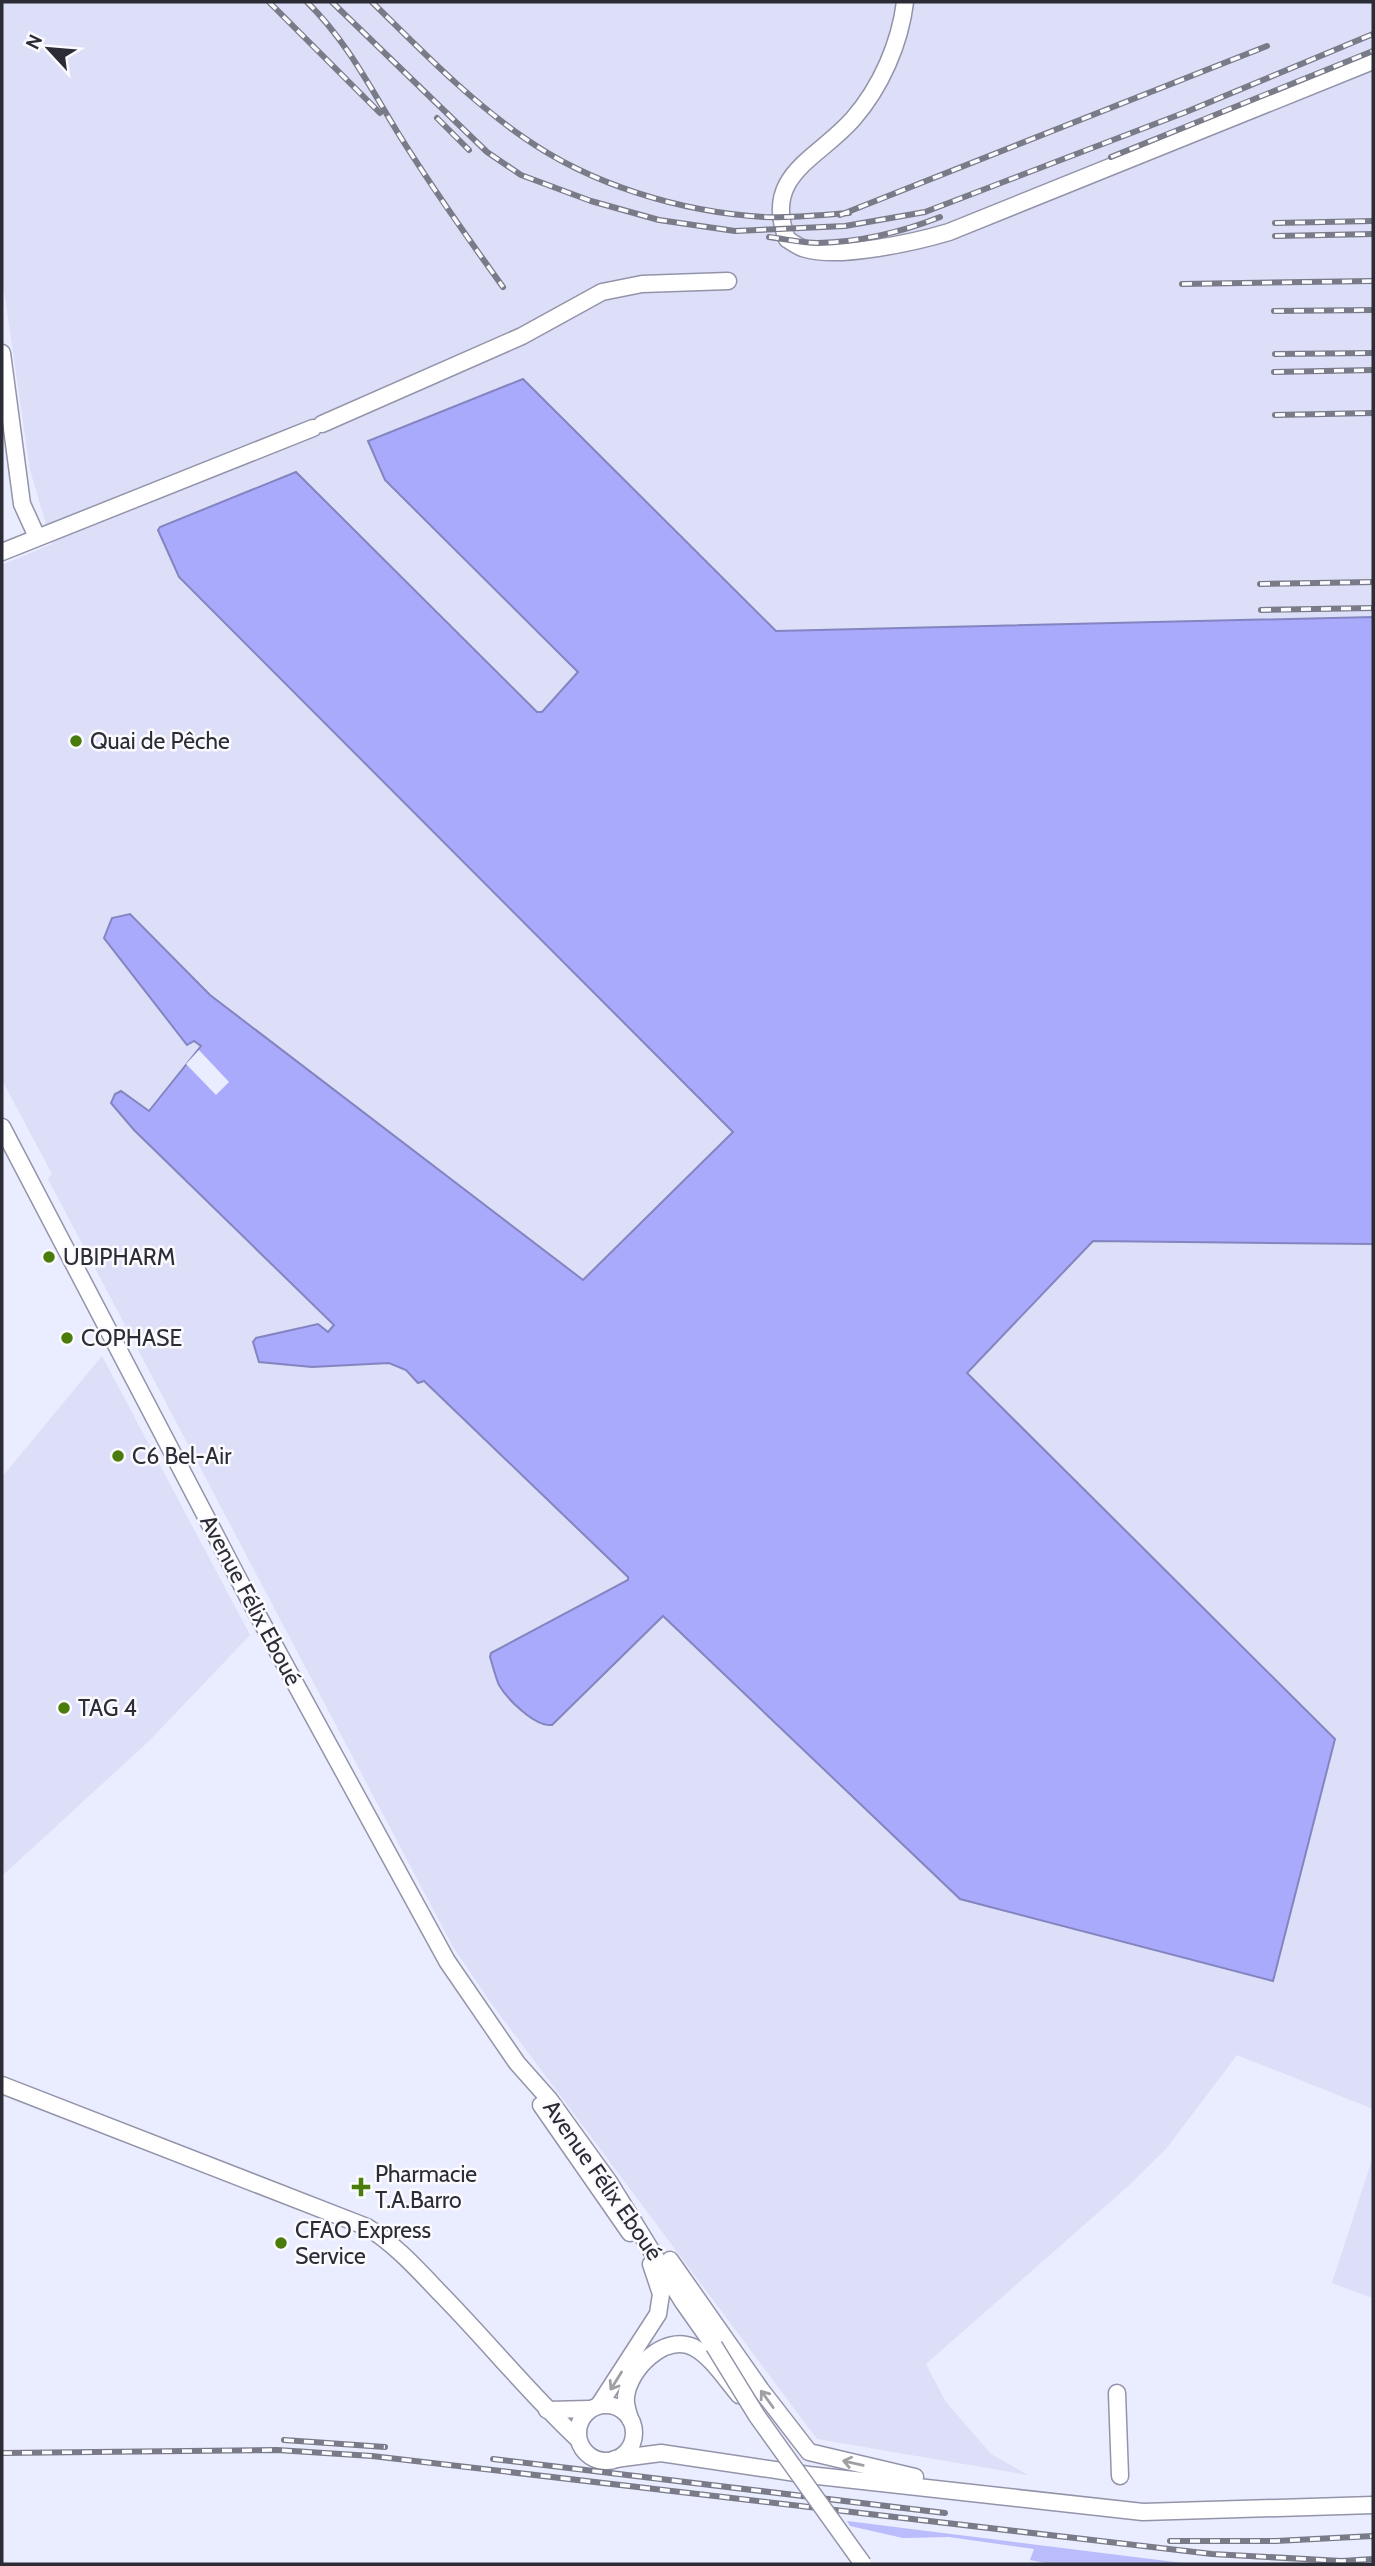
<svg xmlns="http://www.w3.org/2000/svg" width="1375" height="2566" font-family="Cabin,sans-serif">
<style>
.built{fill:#dddef7}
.green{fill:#babcfb}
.water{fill:#a9aafc;stroke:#8384c0;stroke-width:2}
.pier{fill:#eaecff}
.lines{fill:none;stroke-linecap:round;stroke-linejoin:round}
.minor-casing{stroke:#9394aa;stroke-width:19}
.minor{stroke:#fff;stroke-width:16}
.rail-casing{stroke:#7a7b88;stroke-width:6}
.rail{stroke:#fafaff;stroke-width:3.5;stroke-dasharray:10;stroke-linecap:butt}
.minor-bridge-casing{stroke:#9394aa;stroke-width:19;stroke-linecap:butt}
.minor-bridge{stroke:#fff;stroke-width:16}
.oneway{stroke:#a0a0a4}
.poi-dot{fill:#497c0b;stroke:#fafaff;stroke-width:2.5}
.labels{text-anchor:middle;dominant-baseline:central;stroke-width:5;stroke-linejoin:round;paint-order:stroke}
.poi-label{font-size:23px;fill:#2b2c35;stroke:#fafaff;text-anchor:start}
.street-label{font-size:23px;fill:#2b2c35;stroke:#fafaff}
</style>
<rect width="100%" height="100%" fill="#eaecff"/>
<g class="built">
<path d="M2 2H1373V2109L1237 2055 1166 2149 1126 2188 926 2364 945 2401 991 2454 1028 2475 817 2439 491 2003 453 1947 48 1179 52 1174 2 1080V565L52 544 30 470 2 276Z"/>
<path d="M102 1356 250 1635 151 1739 2 1876V1477Z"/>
<path d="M1373 2157V2298L1332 2283Z"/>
</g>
<path class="green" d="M847 2521 1191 2564H1051L1030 2560 1034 2549 949 2537 903 2538 850 2526Z"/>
<path class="water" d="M523 379 776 631 1373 617V1244L1093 1241 967 1373 1335 1739 1273 1981 960 1899 663 1616 552 1725C535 1727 507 1699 499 1685 495 1676 493 1666 490 1657L491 1653 628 1580V1577L424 1381 418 1383 406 1370 389 1363 312 1367 259 1362 253 1342 256 1338 318 1324 328 1332 334 1325 134 1130 111 1103 115 1094 121 1091 149 1111 201 1046 194 1041 187 1045 104 938 112 918 130 914 210 995 583 1280 733 1132 179 577 158 530 160 527 296 472 537 712H542L578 672 385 480 368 441Z"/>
<path class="pier" d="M199 1050 229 1082 216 1095 186 1064Z"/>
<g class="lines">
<defs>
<g id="minor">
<path d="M905 2C900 43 881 87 853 119 818 159 762 175 787 239 793 243 800 248 806 249 839 259 916 242 949 232L1373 61"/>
<path d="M2 353 22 504 37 537"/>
<path d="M322 424 522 336 602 292 642 284 728 281"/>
<path d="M2 552 313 428"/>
<path d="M2 1127 249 1599 447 1961 517 2063 549 2099 609 2182 683 2302 714 2346"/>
<path d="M2 2085 367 2227C396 2245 418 2270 442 2295 488 2342 530 2394 578 2439"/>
<path d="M541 2105 630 2233"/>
<path d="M670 2260 761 2390 809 2452 915 2477"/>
<path d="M1117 2393 1120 2476"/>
<circle cx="606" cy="2433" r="28"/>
<path d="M599 2405 658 2314 661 2294 651 2264"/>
<path d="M547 2410 590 2409"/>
<path d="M630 2419C628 2412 625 2404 626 2397 629 2369 664 2334 693 2347 711 2356 726 2380 739 2395"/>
<path d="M615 2459 661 2453 809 2475 1143 2512 1373 2505"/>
</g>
</defs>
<use href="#minor" class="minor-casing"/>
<use href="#minor" class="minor"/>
<defs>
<g id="rail">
<path d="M269 2 380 113"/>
<path d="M307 2C346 40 370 87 398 133 431 186 467 237 503 287"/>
<path d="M332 2 487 152 521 175 591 201 659 220 735 231 845 226 925 212 1186 112 1373 34"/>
<path d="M372 2C420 49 467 98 523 137 591 185 681 212 764 217 792 218 821 215 849 213"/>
<path d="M437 118 469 150"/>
<path d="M1111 157 1373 51"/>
<path d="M840 215 1267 46"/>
<path d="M1275 223 1373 221"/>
<path d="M1275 236 1373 234"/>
<path d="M769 237C785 239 802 243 818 243 859 242 902 232 940 217"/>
<path d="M1182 284 1373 281"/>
<path d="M1274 311 1373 310"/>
<path d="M1275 354 1373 353"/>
<path d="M1274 372 1373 370"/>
<path d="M1275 415 1373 413"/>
<path d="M1260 584 1373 582"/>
<path d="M1261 610 1373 608"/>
<path d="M284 2440 385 2447"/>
<path d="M2 2453 277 2450 372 2456 1212 2554 1342 2561 1373 2559"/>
<path d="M493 2459 945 2513"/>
<path d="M1170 2541H1276L1373 2536"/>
</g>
</defs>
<use href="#rail" class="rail-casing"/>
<use href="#rail" class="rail"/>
<defs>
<path id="minor-bridge" d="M714 2346 757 2416 863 2564"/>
</defs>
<use href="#minor-bridge" class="minor-bridge-casing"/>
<use href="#minor-bridge" class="minor-bridge"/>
</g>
<defs><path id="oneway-shaft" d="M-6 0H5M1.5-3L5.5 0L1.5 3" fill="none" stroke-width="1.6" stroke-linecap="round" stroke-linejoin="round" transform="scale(1.75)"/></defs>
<g class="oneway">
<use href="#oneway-shaft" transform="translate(616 2381) rotate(122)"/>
<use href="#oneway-shaft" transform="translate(767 2399) rotate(-126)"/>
<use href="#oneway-shaft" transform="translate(853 2463) rotate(-167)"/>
</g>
<g class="poi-dot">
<circle cx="76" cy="741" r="7"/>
<circle cx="49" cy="1257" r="7"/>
<circle cx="67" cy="1338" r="7"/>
<circle cx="118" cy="1456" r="7"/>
<circle cx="64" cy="1708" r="7"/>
<path d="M357.5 2176.5h7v7h7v7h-7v7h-7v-7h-7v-7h7z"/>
<circle cx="281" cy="2243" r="7"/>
</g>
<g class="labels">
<g class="poi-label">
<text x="90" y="741">Quai de Pêche</text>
<text x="63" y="1257">UBIPHARM</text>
<text x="81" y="1338">COPHASE</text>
<text x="132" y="1456">C6 Bel-Air</text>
<text x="78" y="1708">TAG 4</text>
<text x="375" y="2174">Pharmacie<tspan x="375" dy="26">T.A.Barro</tspan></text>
<text x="295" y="2230">CFAO Express<tspan x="295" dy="26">Service</tspan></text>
</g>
<g class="street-label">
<text transform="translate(251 1600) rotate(62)">Avenue Félix Eboué</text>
<text transform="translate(603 2180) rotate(55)">Avenue Félix Eboué</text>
</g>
</g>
<rect width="1375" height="2566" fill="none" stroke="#2b2c35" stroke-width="7"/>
<g transform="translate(49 49) rotate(296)" stroke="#fafaff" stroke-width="5" paint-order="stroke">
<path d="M0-5L12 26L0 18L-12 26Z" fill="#2b2c35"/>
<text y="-10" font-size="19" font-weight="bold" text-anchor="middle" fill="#2b2c35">N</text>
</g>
</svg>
